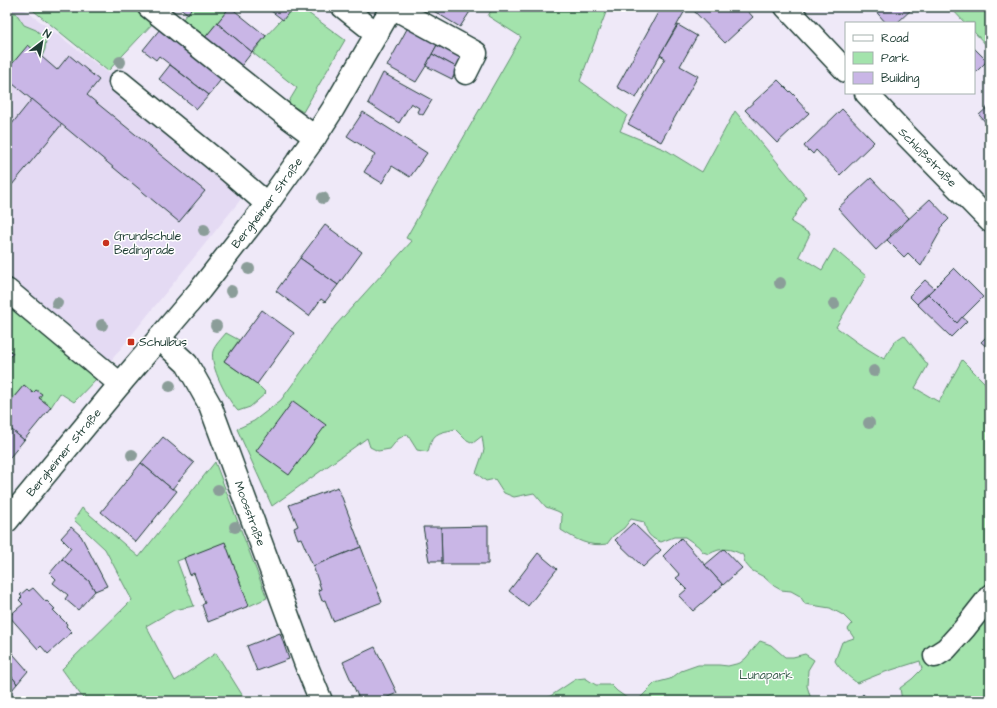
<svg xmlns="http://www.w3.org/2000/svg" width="997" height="708" font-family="'Architects Daughter',sans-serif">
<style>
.built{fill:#e4daf3}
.green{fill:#a3e3ac;stroke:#619070}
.building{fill:#c9b6e6;stroke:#1f3d34}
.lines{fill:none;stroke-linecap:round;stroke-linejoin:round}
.minor-casing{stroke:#1f3d34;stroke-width:25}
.minor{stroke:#fff;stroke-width:22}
.tree{fill:#8b9d99}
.poi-dot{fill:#c8321e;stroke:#fff;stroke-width:1.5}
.labels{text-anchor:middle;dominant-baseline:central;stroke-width:3;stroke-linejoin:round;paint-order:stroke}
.street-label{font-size:12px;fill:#1f3d34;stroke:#fff}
.poi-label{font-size:12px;fill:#1f3d34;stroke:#fff;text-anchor:start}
.park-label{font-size:12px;fill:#395e4c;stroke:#fff}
</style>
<rect width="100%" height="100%" fill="#efe9f8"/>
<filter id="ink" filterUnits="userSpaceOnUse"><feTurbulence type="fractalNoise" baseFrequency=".025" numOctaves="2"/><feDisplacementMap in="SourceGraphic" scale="8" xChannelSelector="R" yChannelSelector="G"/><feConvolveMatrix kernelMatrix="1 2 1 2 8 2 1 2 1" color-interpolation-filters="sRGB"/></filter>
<g filter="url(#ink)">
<path class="built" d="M7 7H21L254 183 97 378 7 303Z"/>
<g class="green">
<path d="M29 7H139L155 21 108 71Z"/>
<path d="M192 7H230L203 40 183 19Z"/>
<path d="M293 7H300L345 40 303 112 288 103 297 88 253 53 266 36Z"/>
<path d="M493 7H608L580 81 627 115 620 131 666 150 702 172 735 111 806 197 791 222 810 234 799 256 822 270 834 249 866 276 836 327 858 343 884 359 895 341 904 335 928 365 915 388 939 402 962 360 990 388V701H902L900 688 912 679 922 669 920 661 882 673 857 683C848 676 840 670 835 661L842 642 854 638 848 629 852 624 843 615 830 608 805 604 800 596 791 591 781 590 774 586 764 577 751 570 745 563 743 555C730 548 722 547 709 554L703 552 698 546 685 537H674L661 542C650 538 647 534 644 522L631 519 624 528 613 536 607 544C588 547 577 540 561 530L562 517 561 513 557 511 546 507 534 493 514 497 504 493 495 479 486 481 476 473 484 450 482 436 473 443 465 439 455 429C446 432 437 431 432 440 430 443 429 448 428 452L417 450 407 434 398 439 390 449 378 451 370 447 367 438 272 506 237 429 254 421 281 400 335 326 412 241 406 238 521 37 488 16Z"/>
<path d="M950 7H990V49L974 32V23H965Z"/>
<path d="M7 13H16L24 25 36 30 46 39 45 49 41 59 13 71 7 69Z"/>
<path d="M7 304 97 378 74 402 60 393 51 407 24 385 7 405Z"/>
<path d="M226 333 239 340 224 361 257 384 266 393 250 407 238 411C228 401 209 365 213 351 215 345 222 338 226 333Z"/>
<path d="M215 462 267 598 249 606 225 543 177 561 194 606 174 610 146 626 175 681 216 653 246 701H85L62 669 132 600 105 549 74 520 82 508 139 557Z"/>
<path d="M760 641 771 645 785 657H793L805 654 814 660 808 670 807 686 811 699 810 701H637L655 683 670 679 681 671 698 665H719L728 666 740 663 746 658 754 648Z"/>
<path d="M585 678 596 685H611L617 691 631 701H543L576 679Z"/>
</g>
<g class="building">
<path d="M179 7H192L188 14Z"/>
<path d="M230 7 266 36 252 52 217 23Z"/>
<path d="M266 7H293L283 20Z"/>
<path d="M427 7H473L460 27Z"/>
<path d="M661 7H687L636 98 617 87Z"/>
<path d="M690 7H744L753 17 725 43Z"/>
<path d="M872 7H914L897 23H886Z"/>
<path d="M217 23 252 52 239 69 203 40Z"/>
<path d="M678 25 697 36 680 66 698 76 661 142 628 124 665 58 660 55Z"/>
<path d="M408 27 438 43 426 66 416 82 387 66Z"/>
<path d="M160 29 223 77 209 95 159 56 156 60 143 50Z"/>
<path d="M441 38 467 51 458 68 432 54Z"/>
<path d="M28 45 57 70 69 55 99 80 87 95 205 191 179 222 7 79V70Z"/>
<path d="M974 48 987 61 974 74Z"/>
<path d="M432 54 458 68 452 79 426 66Z"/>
<path d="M170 65 209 95 197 109 159 79Z"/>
<path d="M383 73 432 100 423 115 417 112 419 108 411 103 399 123 368 103Z"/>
<path d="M778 80 790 92V91L798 99 797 100 809 113 777 143 745 110Z"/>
<path d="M32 99 62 124 7 191V130Z"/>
<path d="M990 105V127L979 115Z"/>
<path d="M842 109 874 142 840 175 816 150 813 154 809 150 808 151 804 146Z"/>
<path d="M363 112 427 153 410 177 392 166 382 183 364 172 375 154 347 136Z"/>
<path d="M871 178 909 218 890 235 891 236 876 250 838 208Z"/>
<path d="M930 199 949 219 940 228V232L921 266 908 253 904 257 887 240 903 225V224Z"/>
<path d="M325 225 362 252 338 285 300 258Z"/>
<path d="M300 258 338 285 325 302 321 299 309 316 276 291Z"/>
<path d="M954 268 983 297 957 323 928 294Z"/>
<path d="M925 280 934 288 917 304 909 296Z"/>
<path d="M928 294 957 323 962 317 967 321 951 337 917 304Z"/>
<path d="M262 310 294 333 257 384 224 361Z"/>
<path d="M990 333V350L981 342Z"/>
<path d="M7 348 13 353 7 361Z"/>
<path d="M24 385 33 393 36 390 42 394 39 398 51 407 24 440 7 426V402L9 403Z"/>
<path d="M293 401 326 425 289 475 256 451Z"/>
<path d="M7 426 24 440 7 461Z"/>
<path d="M163 437 194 463 172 489 141 463Z"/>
<path d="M141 463 172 489H174L177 491 136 542 101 512Z"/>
<path d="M338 487 361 547 313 566 301 538 298 539 294 528 298 526 289 505Z"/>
<path d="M633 523 661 550 643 567 615 540Z"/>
<path d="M488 526V564H442L441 527Z"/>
<path d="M71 527 81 536 107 586 95 591 89 581 62 559 71 548 61 538Z"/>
<path d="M423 527H441L442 561H429Z"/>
<path d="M681 538 723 585 693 611 679 596 687 589 676 578 680 575 663 556Z"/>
<path d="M225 542 249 606 208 622 202 605 205 603 194 573 190 575 184 558Z"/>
<path d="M361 547 382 602 333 621 325 600 322 601 318 590 321 589 313 566Z"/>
<path d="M724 549 742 568 723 585 705 565Z"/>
<path d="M538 553 557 569 528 606 509 591Z"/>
<path d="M62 559 89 581 95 591 78 610 65 599 68 595 53 583 56 579 50 573Z"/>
<path d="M33 588 46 602 47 601 55 609 53 610 67 624 66 626 72 632 48 654 41 646 38 649 9 616 23 604 19 600 22 597 20 595 27 589 29 591Z"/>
<path d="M280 633 289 659 257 671 247 646Z"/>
<path d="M7 647 28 671 17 684 14 679 7 673Z"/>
<path d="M375 647 397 693 379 701H360L343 662Z"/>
<path d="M7 673 14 679 17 684 7 696Z"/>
<path d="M863 694 870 701H856Z"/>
</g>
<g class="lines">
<defs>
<g id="minor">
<path d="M149 7 285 115 315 137"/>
<path d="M343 7 377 34"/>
<path d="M392 7 476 53 466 73"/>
<path d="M786 7 846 71"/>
<path d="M120 82 229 171 267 204"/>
<path id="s1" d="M866 93 900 129 990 221"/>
<path d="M7 290 120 384"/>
<path id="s2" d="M159 338 187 364 210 405 305 662 321 701"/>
<path id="s3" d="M7 521 120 384 200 290 267 204 315 137 333 109 392 7"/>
<path d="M935 656 946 649 964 629 990 596"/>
</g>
</defs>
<use href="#minor" class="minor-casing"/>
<use href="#minor" class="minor"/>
</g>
<g class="tree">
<circle cx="120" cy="62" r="6"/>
<circle cx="323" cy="198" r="6"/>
<circle cx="204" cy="230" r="6"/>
<circle cx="249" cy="269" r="6"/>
<circle cx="780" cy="283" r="6"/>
<circle cx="231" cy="291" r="6"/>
<circle cx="57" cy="303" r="6"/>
<circle cx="834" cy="304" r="6"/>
<circle cx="102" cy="325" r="6"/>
<circle cx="216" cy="326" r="6"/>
<circle cx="874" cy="371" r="6"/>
<circle cx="170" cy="386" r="6"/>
<circle cx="869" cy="423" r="6"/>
<circle cx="132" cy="455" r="6"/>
<circle cx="218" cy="490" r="6"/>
<circle cx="235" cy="527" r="6"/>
</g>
</g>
<g class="poi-dot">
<circle cx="106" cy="243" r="4"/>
<rect x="127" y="338" width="8" height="8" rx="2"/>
</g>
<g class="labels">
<g class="street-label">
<text stroke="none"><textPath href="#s1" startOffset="89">Schloßstraße</textPath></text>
<text stroke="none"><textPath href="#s3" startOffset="411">Bergheimer Straße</textPath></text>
<text stroke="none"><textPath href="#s3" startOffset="89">Bergheimer Straße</textPath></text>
<text stroke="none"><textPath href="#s2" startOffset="201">Moosstraße</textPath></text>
</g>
<g class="poi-label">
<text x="114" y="236">Grundschule<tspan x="114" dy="14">Bedingrade</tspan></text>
<text x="139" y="342">Schulbus</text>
</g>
<g class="park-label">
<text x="766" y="675">Lunapark</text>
</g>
</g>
<rect width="997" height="708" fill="none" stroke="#fff" stroke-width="24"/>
<rect x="12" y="12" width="973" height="684" fill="none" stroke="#1f3d34" stroke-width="1.5" filter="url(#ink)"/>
<rect x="845" y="22" width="130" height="72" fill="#ffffff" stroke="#a5b1ae"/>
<rect x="853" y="35" width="20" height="6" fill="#ffffff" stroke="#a5b1ae"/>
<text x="881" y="42" font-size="12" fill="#1f3d34">Road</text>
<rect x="853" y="52" width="20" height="12" fill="#a3e3ac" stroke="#a5b1ae"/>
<text x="881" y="62" font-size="12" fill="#1f3d34">Park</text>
<rect x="853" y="72" width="20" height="12" fill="#c9b6e6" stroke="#a5b1ae"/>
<text x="881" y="82" font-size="12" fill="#1f3d34">Building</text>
<g transform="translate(42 42) rotate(31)" stroke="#ffffff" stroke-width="3" paint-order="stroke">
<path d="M0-3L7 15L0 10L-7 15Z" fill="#1f3d34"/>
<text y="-6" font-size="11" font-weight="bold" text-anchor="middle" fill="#1f3d34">N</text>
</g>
</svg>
